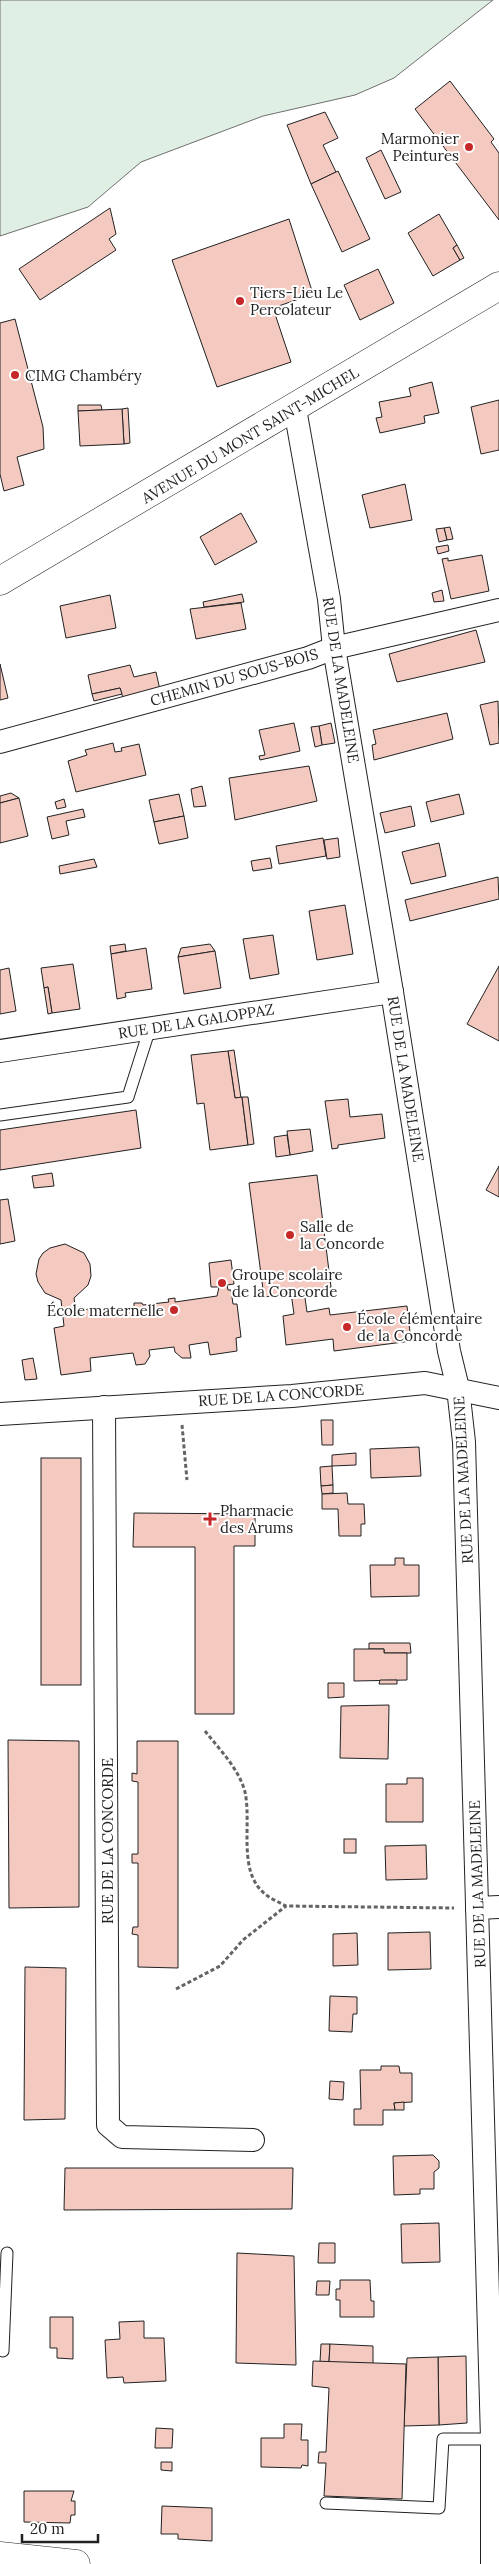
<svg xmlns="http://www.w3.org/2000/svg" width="499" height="2564" font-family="Lora,serif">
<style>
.green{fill:#e0efe3;stroke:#6f6f6f}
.building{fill:#f3c9c0;stroke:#222}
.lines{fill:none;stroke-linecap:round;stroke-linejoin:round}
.service-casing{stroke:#222;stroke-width:13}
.minor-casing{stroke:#222;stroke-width:24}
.tertiary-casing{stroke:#222;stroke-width:29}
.primary-casing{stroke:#222;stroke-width:29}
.path{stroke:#646464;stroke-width:3;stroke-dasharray:4 2.5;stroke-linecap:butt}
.service{stroke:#fff;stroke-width:11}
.minor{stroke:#fff;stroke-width:22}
.tertiary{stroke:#fff;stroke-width:28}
.primary{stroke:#fff;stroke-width:28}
.poi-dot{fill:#c62828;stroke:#fff;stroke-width:2}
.labels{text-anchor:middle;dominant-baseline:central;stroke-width:4;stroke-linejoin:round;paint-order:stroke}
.poi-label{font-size:15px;fill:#222;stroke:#fff;text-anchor:start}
.street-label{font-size:15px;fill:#222;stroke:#fff}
</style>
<rect width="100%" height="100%" fill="#fff"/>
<path class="green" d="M0 0H493L394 78 355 95 263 116 141 162 88 207 0 236Z"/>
<g class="building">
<path d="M450 81 494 139 491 142 499 153V220L415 109Z"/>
<path d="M325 112 338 138 323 145 336 172 311 184 287 125Z"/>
<path d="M381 150 401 192 385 199 366 158Z"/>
<path d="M338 171 370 239 342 252 311 184Z"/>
<path d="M110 208 116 234 109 239 116 250 40 300 19 269Z"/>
<path d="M439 214 457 245 453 248 460 260 433 276 408 233Z"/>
<path d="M289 219 313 294 273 308 291 362 217 387 172 260Z"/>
<path d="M457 245 464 258 460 260 453 248Z"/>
<path d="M378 269 394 303 360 320 344 285Z"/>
<path d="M15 319 43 427 44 449 17 457 24 485 4 491 0 474V323Z"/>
<path d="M432 382 439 413 424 416 425 423 380 433 376 418 382 417 379 402 411 396 409 388Z"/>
<path d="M499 400V450L481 454 471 407Z"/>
<path d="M78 405H101L102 410 78 411Z"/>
<path d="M128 408 130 443 124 444 122 409Z"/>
<path d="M122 409 124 444 80 446 78 411Z"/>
<path d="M405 484 412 520 370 528 362 495Z"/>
<path d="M241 513 257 542 215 565 200 537Z"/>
<path d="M450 527 453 539 447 540 444 528Z"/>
<path d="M444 528 447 540 439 542 436 529Z"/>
<path d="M448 545 449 551 438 554 436 547Z"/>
<path d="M482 555 489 591 451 599 442 559 448 558V561Z"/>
<path d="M442 590 444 601 434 602 432 593Z"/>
<path d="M242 594 244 602 204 607 203 602Z"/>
<path d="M110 595 116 628 66 638 60 606Z"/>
<path d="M241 603 246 629 196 639 190 609Z"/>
<path d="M476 630 485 662 397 682 389 654Z"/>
<path d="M0 664 8 698 0 700Z"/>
<path d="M130 665 134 677 156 672 160 690 123 698 120 688 92 694 88 675Z"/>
<path d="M120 688 122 694 94 701 92 694Z"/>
<path d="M498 701 499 743 490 745 480 705Z"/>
<path d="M447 713 453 739 374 760 372 745 376 744 373 730Z"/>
<path d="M294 723 300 751 260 760 259 756 265 755 259 730Z"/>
<path d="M331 723 335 743 322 745 319 726Z"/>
<path d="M319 726 322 745 315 747 311 727Z"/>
<path d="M113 743 115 752 122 751 121 748 139 744 146 775 76 792 68 761 87 755 85 750Z"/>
<path d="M309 766 317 801 235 820 229 778Z"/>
<path d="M202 786 206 806 194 807 191 789Z"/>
<path d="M11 793 19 798 0 803V796Z"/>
<path d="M179 794 184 816 154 822 149 800Z"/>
<path d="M459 794 464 814 431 822 426 802Z"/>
<path d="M19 798 28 836 0 843V803Z"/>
<path d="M64 799 66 807 57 809 55 802Z"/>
<path d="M411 806 415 826 385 833 380 813Z"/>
<path d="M83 809 85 817 66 821 69 835 52 839 47 817Z"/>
<path d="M184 816 188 838 159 844 154 822Z"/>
<path d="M323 838 326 856 279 864 276 846Z"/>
<path d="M338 838 340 857 327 859 324 840Z"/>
<path d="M439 843 446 876 411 884 402 852Z"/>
<path d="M270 858 272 868 253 871 251 861Z"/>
<path d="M94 859 97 867 60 874 59 866Z"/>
<path d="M498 877 499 899 410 921 405 900Z"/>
<path d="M345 905 353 954 317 960 309 911Z"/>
<path d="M273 935 279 974 250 979 243 939Z"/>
<path d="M125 944 126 951 111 954 110 946Z"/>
<path d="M210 944 215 951 178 957 181 948Z"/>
<path d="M146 948 152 989 125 993 126 997 117 999 111 954Z"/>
<path d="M215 951 221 988 184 994 178 957Z"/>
<path d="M73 964 80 1009 52 1013 48 987 44 988 41 968Z"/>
<path d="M499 966V1041L467 1024Z"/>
<path d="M9 968 16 1011 0 1014V970Z"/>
<path d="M48 987 52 1013 48 1014 44 988Z"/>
<path d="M234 1050 241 1098H235L228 1051Z"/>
<path d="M228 1051 235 1098 242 1097 248 1145 210 1150 204 1103 197 1104 191 1055Z"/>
<path d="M242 1097H248L254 1144 248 1145Z"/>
<path d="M348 1099 350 1117 382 1114 385 1138 338 1145V1148L332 1149 325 1101Z"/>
<path d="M136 1110 141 1148 0 1170V1130Z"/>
<path d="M310 1129 313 1151 290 1155 287 1131Z"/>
<path d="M287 1135 290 1155 276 1157 274 1137Z"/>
<path d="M499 1166V1197L486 1190Z"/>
<path d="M52 1173 54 1186 34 1188 32 1176Z"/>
<path d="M317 1175 331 1287 264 1297 249 1183Z"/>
<path d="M8 1199 15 1241 0 1244V1200Z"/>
<path d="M65 1244 84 1253 90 1264 91 1276 88 1285 74 1298 76 1311 89 1309 90 1313 134 1307V1303H142L143 1305 169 1302 168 1299 175 1298V1302L217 1296 219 1287H211L209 1263 231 1260 234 1284 227 1285 228 1290H231L233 1304H237L241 1337 236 1338 237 1351 210 1355 208 1342 189 1345 191 1358H182L175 1352 174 1347 149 1350 150 1356 145 1364 136 1365 133 1353 90 1358 91 1371 61 1375 54 1328 64 1326 61 1300 45 1293 38 1282 36 1274 39 1259 43 1253 50 1248Z"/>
<path d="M304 1291 307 1312 329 1308 330 1315 407 1306 411 1341 334 1351 333 1339 286 1345 283 1316 294 1314 291 1293Z"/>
<path d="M33 1358 37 1379 25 1380 22 1360Z"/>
<path d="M321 1420H333V1445H322Z"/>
<path d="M419 1447 421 1476 371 1478 370 1449Z"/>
<path d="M356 1453V1465L332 1466V1455Z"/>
<rect x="41" y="1458" width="40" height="227"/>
<path d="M332 1466 333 1485 321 1486 320 1467Z"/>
<path d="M333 1485V1493L322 1494 321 1486Z"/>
<path d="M347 1493 348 1504H364L365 1524H361V1536H339L338 1509H322V1494Z"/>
<path d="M134 1513 255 1514V1546H234V1714H195V1547H133Z"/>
<path d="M395 1558H404V1565H419V1596L371 1597 370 1565H395Z"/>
<path d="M369 1643H410L411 1653H384V1649H369Z"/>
<path d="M354 1649H384V1653H407V1680L354 1681Z"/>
<path d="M380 1680H397V1684H379Z"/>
<path d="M328 1683H344V1697L328 1698Z"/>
<path d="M389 1705 388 1759 340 1758 341 1706Z"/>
<path d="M8 1740 79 1741V1907L9 1908Z"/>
<path d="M137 1741H178V1968L138 1967V1935L132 1934 133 1927H138V1863H132V1854H138V1782L132 1781V1773L137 1774Z"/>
<path d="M407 1778H423V1822H386V1784H407Z"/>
<rect x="344" y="1839" width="12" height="14"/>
<path d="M426 1845 427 1879 386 1880 385 1846Z"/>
<path d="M430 1932 431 1969 388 1970V1933Z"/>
<path d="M357 1933 358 1965 333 1966V1934Z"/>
<path d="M25 1967 66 1968 65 2119 24 2120Z"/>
<path d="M330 1996 357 1997V2014H353L352 2032 329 2031Z"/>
<path d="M381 2066H399L400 2073H412V2102L394 2103 395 2110H383V2125H354V2109H361L360 2070H381Z"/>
<path d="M330 2081 344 2082 343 2100 329 2099Z"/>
<path d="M404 2102V2110H395L394 2103Z"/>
<path d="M433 2155 439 2161V2168L434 2172V2189H420V2194L394 2195 393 2156Z"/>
<path d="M65 2168H293L292 2209 64 2210Z"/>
<path d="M439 2223 440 2262 402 2263 401 2224Z"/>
<path d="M319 2243H335V2263H318Z"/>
<path d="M237 2253 294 2256 296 2365 236 2363Z"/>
<path d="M340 2280H370L371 2301H374V2317H340V2300H336V2289H340Z"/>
<path d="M317 2281H330L329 2295H316Z"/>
<path d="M50 2317H73V2359L57 2358V2348H50Z"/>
<path d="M144 2321V2338H164L166 2381 124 2383 123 2377 107 2378 105 2340 120 2339 119 2322Z"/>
<path d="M321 2344H330L329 2362H320Z"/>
<path d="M330 2344 373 2346V2364L329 2362Z"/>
<path d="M466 2356 467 2423 439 2425 438 2357Z"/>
<path d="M438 2357 439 2425 404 2426 407 2358Z"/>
<path d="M313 2361 406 2364 402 2499 324 2496 326 2463H318L319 2452H326L329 2388 312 2386Z"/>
<path d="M284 2424H302L301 2440H308V2466L302 2465 301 2468 261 2467V2438H284Z"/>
<path d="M156 2428 173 2429 172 2448H155Z"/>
<path d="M161 2462H172V2471L161 2470Z"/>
<path d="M24 2491H74L71 2501H75V2515H71L70 2523 24 2522Z"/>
<path d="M162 2506 212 2508V2541L178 2539V2534H161Z"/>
</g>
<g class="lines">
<defs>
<g id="service">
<path d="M0 1115 128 1097 150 1028"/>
<path d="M3 2351 7 2253"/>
<path d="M326 2503 439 2508 443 2439H492"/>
</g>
<g id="minor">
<path d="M295 409 329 599 334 648 392 992 449 1351 458 1388 464 1442 492 2439V2564"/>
<path d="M0 742 308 658 334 648 499 610"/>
<path d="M0 1051 392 992"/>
<path d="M104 1407 108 2125 122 2137 253 2140"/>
<path d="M0 1414 292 1396 425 1383 499 1398"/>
<path d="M477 1908 499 1907"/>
</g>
<path id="tertiary" d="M0 581 499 286"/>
<path id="primary" d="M0 2556 76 2564"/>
</defs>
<use href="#service" class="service-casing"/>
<use href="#minor" class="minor-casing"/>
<use href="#tertiary" class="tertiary-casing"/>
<use href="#primary" class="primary-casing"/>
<g class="path">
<path d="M182 1425 187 1480"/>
<path d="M205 1731C220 1750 239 1769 245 1792 252 1825 237 1871 265 1894 271 1899 279 1902 286 1906L454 1908"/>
<path d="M176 1989 220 1966 243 1940 286 1906"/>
</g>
<use href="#service" class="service"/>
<use href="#minor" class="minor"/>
<use href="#tertiary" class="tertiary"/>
<use href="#primary" class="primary"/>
</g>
<g class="poi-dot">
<circle cx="469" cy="147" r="5"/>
<circle cx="240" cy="301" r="5"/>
<circle cx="15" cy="375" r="5"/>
<circle cx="290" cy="1235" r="5"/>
<circle cx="222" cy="1283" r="5"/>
<circle cx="174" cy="1310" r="5"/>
<circle cx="347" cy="1327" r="5"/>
<path d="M207.5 1511.5h5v5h5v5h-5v5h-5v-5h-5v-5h5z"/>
</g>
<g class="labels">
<g class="poi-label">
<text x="459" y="138" text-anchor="end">Marmonier<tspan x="459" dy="17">Peintures</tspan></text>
<text x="250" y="292">Tiers-Lieu Le<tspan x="250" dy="17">Percolateur</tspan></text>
<text x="25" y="375">CIMG Chambéry</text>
<text x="300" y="1226">Salle de<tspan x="300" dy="17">la Concorde</tspan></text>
<text x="232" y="1274">Groupe scolaire<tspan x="232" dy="17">de la Concorde</tspan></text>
<text x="164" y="1310" text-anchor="end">École maternelle</text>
<text x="357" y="1318">École élémentaire<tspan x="357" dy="17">de la Concorde</tspan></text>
<text x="220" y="1510">Pharmacie<tspan x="220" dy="17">des Arums</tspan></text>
</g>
<g class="street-label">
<text transform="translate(250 435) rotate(-31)">AVENUE DU MONT SAINT-MICHEL</text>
<text transform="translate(234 677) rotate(-16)">CHEMIN DU SOUS-BOIS</text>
<text transform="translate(341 680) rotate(81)">RUE DE LA MADELEINE</text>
<text transform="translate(196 1021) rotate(-9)">RUE DE LA GALOPPAZ</text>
<text transform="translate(406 1079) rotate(81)">RUE DE LA MADELEINE</text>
<text transform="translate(281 1395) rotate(-4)">RUE DE LA CONCORDE</text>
<text transform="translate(463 1480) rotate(-93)">RUE DE LA MADELEINE</text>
<text transform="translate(107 1841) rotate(-90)">RUE DE LA CONCORDE</text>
<text transform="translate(477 1884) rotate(-92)">RUE DE LA MADELEINE</text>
</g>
</g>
<path d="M22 2534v8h76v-8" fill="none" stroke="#222222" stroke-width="2.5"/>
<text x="30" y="2534" font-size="15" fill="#222222" stroke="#ffffff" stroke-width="4" paint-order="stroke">20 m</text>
</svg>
